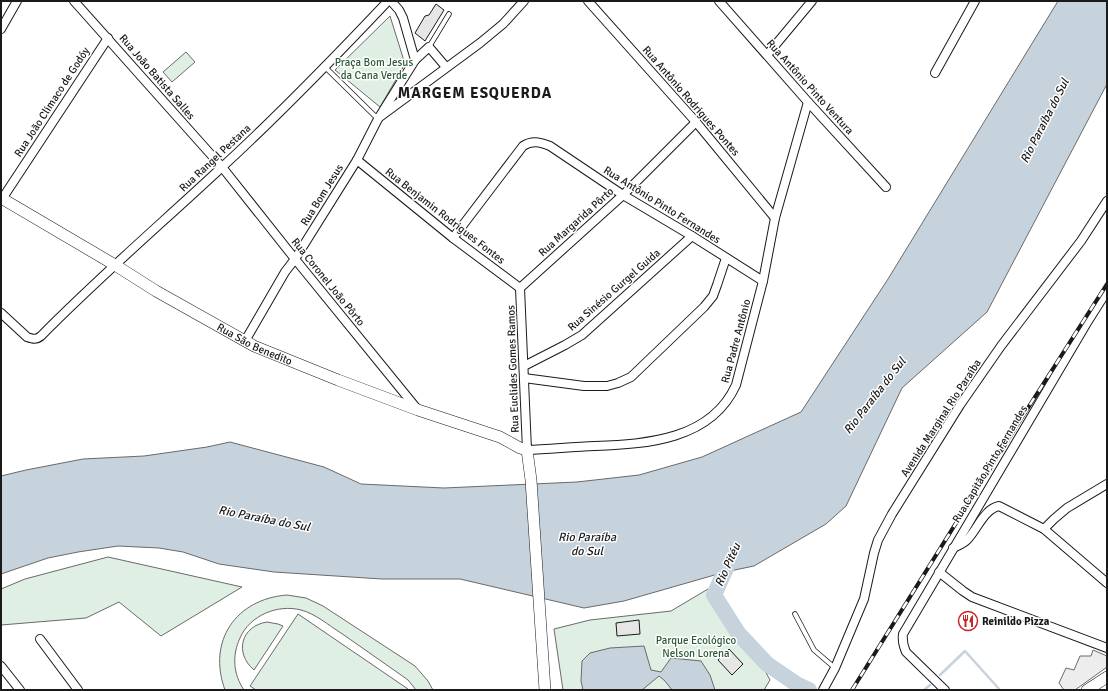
<svg xmlns="http://www.w3.org/2000/svg" width="1108" height="691" font-family="Signika,sans-serif">
<style>
.green{fill:#e0efe3;stroke:#6a6a6a}
.parking{fill:#ededed;stroke:#6a6a6a}
.water{fill:#c6d2dc;stroke:#6a6a6a}
.lines{fill:none;stroke-linecap:round;stroke-linejoin:round}
.stream{stroke:#c6d2dc;stroke-width:2.5}
.river{stroke:#c6d2dc;stroke-width:16}
.building{fill:#e6e6e6;stroke:#1a1a1a}
.service-casing{stroke:#1a1a1a;stroke-width:5.5}
.minor-casing{stroke:#1a1a1a;stroke-width:10}
.secondary-casing{stroke:#1a1a1a;stroke-width:12}
.service{stroke:#fff;stroke-width:4}
.minor{stroke:#fff;stroke-width:8}
.secondary{stroke:#fff;stroke-width:11}
.rail-casing{stroke:#1a1a1a;stroke-width:4}
.rail{stroke:#fff;stroke-width:2.5;stroke-dasharray:8;stroke-linecap:butt}
.labels{text-anchor:middle;dominant-baseline:central;stroke-width:3;stroke-linejoin:round;paint-order:stroke}
.park-label{font-size:11px;fill:#2b5a34;stroke:#fff}
.street-label{font-size:11px;fill:#1a1a1a;stroke:#fff}
.poi-label{font-size:11px;font-weight:bold;fill:#1a1a1a;stroke:#fff;text-anchor:start}
.water-label{font-size:12px;font-style:italic;fill:#1a1a1a;stroke:#fff}
.district-label{font-size:15px;font-weight:bold;letter-spacing:1px;fill:#1a1a1a;stroke:#fff}
</style>
<rect width="100%" height="100%" fill="#fff"/>
<g class="green">
<path d="M390 16 405 64 380 107 335 70Z"/>
<path d="M186 52 195 62 172 82 163 72Z"/>
<path d="M108 557 242 587 161 636 119 602 86 618 1 625V589L25 579Z"/>
<path d="M708 589 729 618 747 637 770 680 764 690H563L554 629 590 620 671 611Z"/>
<path d="M287 595 306 598 323 606 415 666 428 681 433 690H416L408 680 401 675C381 661 361 647 341 633 328 625 316 614 301 610 278 604 250 615 240 638 232 655 233 674 244 690H225C207 641 236 599 287 595Z"/>
<path d="M298 614 408 689 407 690H256L250 686Z"/>
<path d="M267 622 278 624 283 626 254 670C234 653 241 626 267 622Z"/>
</g>
<path class="parking" d="M1093 650 1107 656V667L1075 690H1064L1059 683 1066 668 1074 670 1080 656H1091Z"/>
<g class="water">
<path d="M1058 1H1107V84L987 312 902 388 846 506 826 524 754 566 725 572 624 601 584 608 460 579H382L274 572 219 564 183 552 159 548 118 546 78 552 48 558 1 574V476L26 470 83 459 144 456 207 447 230 442 324 467 361 484 444 488 577 482 639 475 702 457 801 412 888 279Z"/>
<path d="M644 646 651 670 661 672 671 658 701 661 710 675 715 690H672L665 681 659 676 642 690H583L581 681 582 661 590 653 610 648Z"/>
</g>
<g class="lines">
<g class="stream">
<path d="M940 675 965 651 1000 690"/>
<path d="M924 690 930 685"/>
</g>
<path class="river" d="M733 553 714 595 738 633 767 664 798 685 809 690"/>
</g>
<g class="building">
<path d="M436 4 444 10 425 41 415 33 425 16 429 15Z"/>
<path d="M639 620 640 634 617 636 616 623Z"/>
<path d="M729 649 743 664 732 675 718 660Z"/>
</g>
<g class="lines">
<defs>
<g id="service">
<path d="M429 47 449 14"/>
<path d="M325 67 378 119"/>
<path d="M795 614 814 650 835 668"/>
</g>
<g id="minor">
<path d="M74 1 222 167 295 259 418 410"/>
<path d="M391 1 399 10 403 18 415 60"/>
<path d="M588 1 696 122 775 218"/>
<path d="M719 1 808 102 886 187"/>
<path d="M1 29 17 1"/>
<path d="M767 55 812 1"/>
<path d="M935 73 975 1"/>
<path d="M381 116 480 43 503 24 524 1"/>
<path d="M357 160 453 238 520 288"/>
<path d="M2 199 108 38"/>
<path d="M453 238 523 146C532 140 540 142 550 146L623 195 692 236 763 281"/>
<path d="M520 288 527 450C550 449 572 447 595 446 647 444 711 440 736 385L763 281 775 218 808 102"/>
<path d="M520 288 623 195 696 122"/>
<path d="M1 313 27 337C33 339 36 340 41 336 99 277 161 224 221 168 279 115 334 58 388 1"/>
<path d="M245 341 285 272 295 259 357 160 378 119 415 60 429 47 446 67"/>
<path d="M524 366 565 345 582 335 692 236"/>
<path d="M524 378 584 386H607L618 383 631 377 704 307 713 296 717 285 726 258"/>
<path d="M1044 529 1054 519 1067 508 1107 484"/>
<path d="M953 548C958 546 963 544 967 540 977 530 984 509 999 506L1044 529 1107 583"/>
<path d="M939 572 963 591 972 597 1107 648"/>
<path d="M40 639 78 690"/>
<path d="M1 666 20 690"/>
<path d="M823 690 835 668 864 599 874 553 878 540 892 514 960 405 1001 346 1081 241 1107 201"/>
<path d="M945 690 906 652C903 645 902 641 903 634L1088 321 1107 291"/>
</g>
<g id="secondary">
<path id="s1" d="M1 198 115 265 156 291 254 346 338 380 418 410 500 437 520 448 527 450 531 480 545 690"/>
<path d="M1087 690 1107 677"/>
</g>
</defs>
<use href="#service" class="service-casing"/>
<use href="#minor" class="minor-casing"/>
<use href="#secondary" class="secondary-casing"/>
<use href="#service" class="service"/>
<use href="#minor" class="minor"/>
<use href="#secondary" class="secondary"/>
<defs>
<path id="rail" d="M852 690 1019 422 1107 284"/>
</defs>
<use href="#rail" class="rail-casing"/>
<use href="#rail" class="rail"/>
</g>
<defs>
<symbol id="restaurant-ring" viewBox="-11 -11 22 22"><circle r="9.5" fill="#fff" stroke="#c62828" stroke-width="1.5"/><path d="M-5-6h1v4h1v-4h1v4h1v-4h1v5L-1.5 .5V6h-2V.5L-5-1ZM5-6V6H3V1.5H1.5Q1.5-4 5-6Z" fill="#c62828"/></symbol>
</defs>
<g fill-rule="evenodd">
<use href="#restaurant-ring" x="957" y="610" width="22" height="22"/>
</g>
<g class="labels">
<g class="park-label">
<text x="374" y="62">Praça Bom Jesus<tspan x="374" dy="13">da Cana Verde</tspan></text>
<text x="696" y="640">Parque Ecológico<tspan x="696" dy="13">Nelson Lorena</tspan></text>
</g>
<g class="street-label">
<text transform="translate(157 77) rotate(49)">Rua João Batista Salles</text>
<text transform="translate(810 87) rotate(48)">Rua Antônio Pinto Ventura</text>
<text transform="translate(691 101) rotate(49)">Rua Antônio Rodrigues Pontes</text>
<text transform="translate(52 102) rotate(-57)">Rua João Climaco de Godóy</text>
<text transform="translate(215 158) rotate(-43)">Rua Rangel Pestana</text>
<text transform="translate(322 195) rotate(-58)">Rua Bom Jesus</text>
<text transform="translate(662 205) rotate(32)">Rua Antônio Pinto Fernandes</text>
<text transform="translate(445 216) rotate(38)">Rua Benjamin Rodrigues Fontes</text>
<text transform="translate(576 222) rotate(-42)">Rua Margarida Pôrto</text>
<text transform="translate(328 282) rotate(51)">Rua Coronel João Pôrto</text>
<text transform="translate(614 290) rotate(-41)">Rua Sinésio Gurgel Guida</text>
<text transform="translate(736 341) rotate(-75)">Rua Padre Antônio</text>
<text stroke="none"><textPath href="#s1" startOffset="293">Rua São Benedito</textPath></text>
<text transform="translate(513 369) rotate(-92)">Rua Euclides Gomes Ramos</text>
<text transform="translate(941 418) rotate(-57)">Avenida Marginal Rio Paraíba</text>
<text transform="translate(990 464) rotate(-59)">Rua Capitão Pinto Fernandes</text>
</g>
<g class="poi-label">
<text x="982" y="621">Reinildo Pizza</text>
</g>
<g class="water-label">
<text transform="translate(1045 121) rotate(-63)">Rio Paraíba do Sul</text>
<text transform="translate(875 396) rotate(-52)">Rio Paraíba do Sul</text>
<text transform="translate(264 519) rotate(11)">Rio Paraíba do Sul</text>
<text x="587" y="537">Rio Paraíba<tspan x="587" dy="14">do Sul</tspan></text>
<text transform="translate(728 565) rotate(-66)">Rio Pitéu</text>
</g>
<g class="district-label">
<text x="475" y="93">MARGEM ESQUERDA</text>
</g>
</g>
<rect width="1108" height="691" fill="none" stroke="#1a1a1a" stroke-width="4"/>
</svg>
